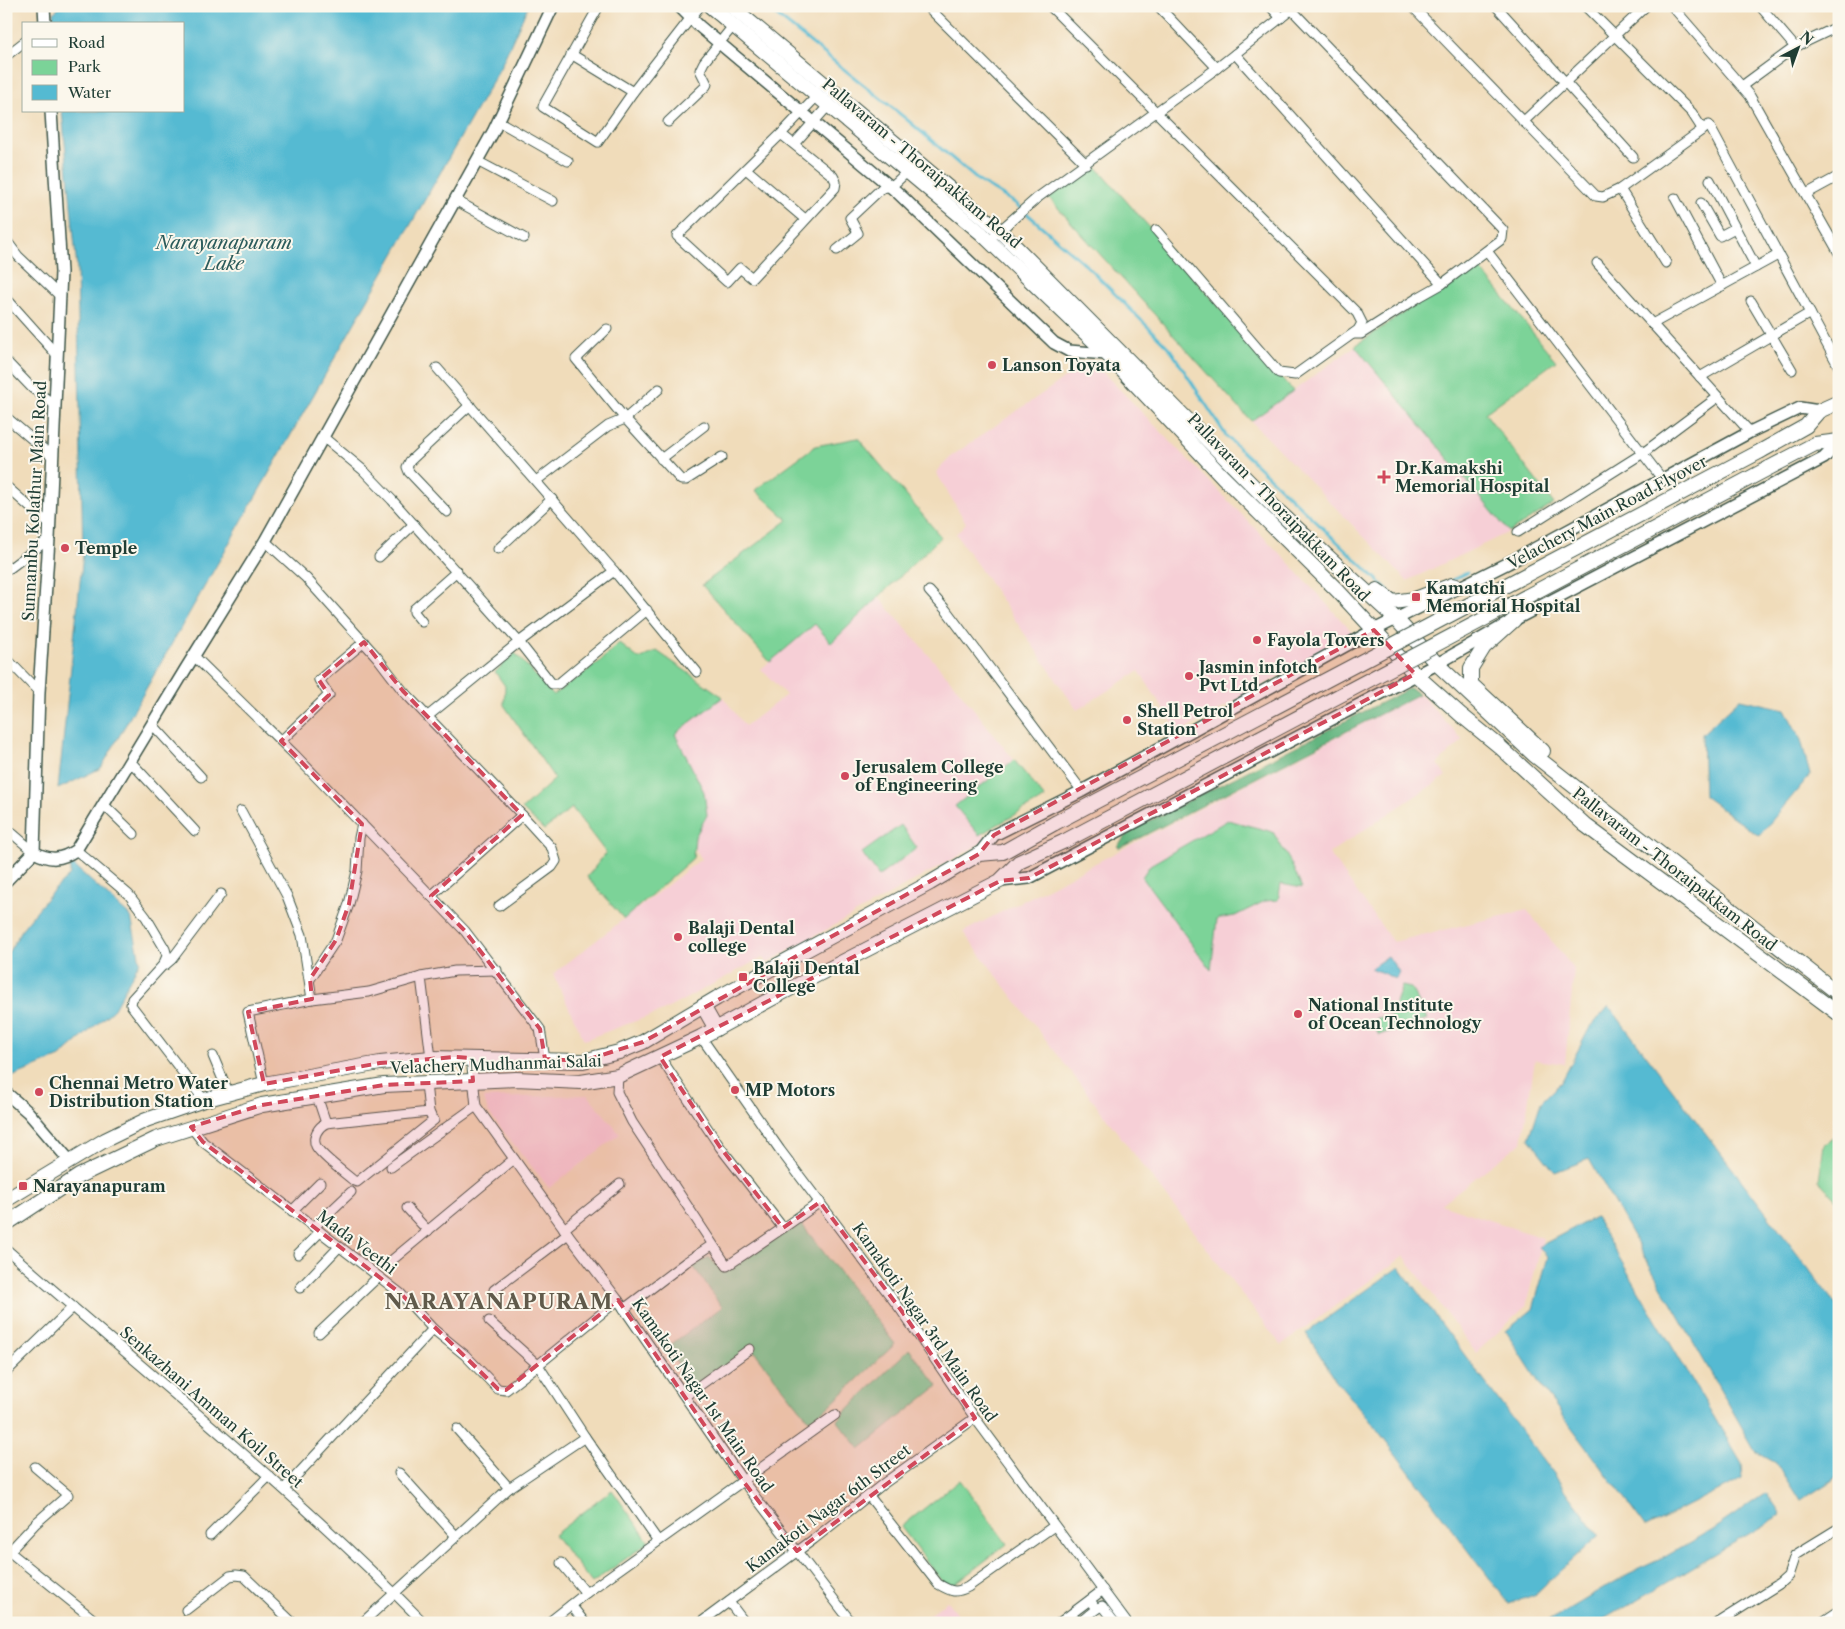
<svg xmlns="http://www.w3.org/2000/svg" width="1845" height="1629" font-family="'Libre Caslon Text',serif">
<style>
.built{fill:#f6cfd6}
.green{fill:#7bd398;stroke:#4d8866}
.forest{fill:#64b580;stroke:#42795a}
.water{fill:#54bad2;stroke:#3a7c83}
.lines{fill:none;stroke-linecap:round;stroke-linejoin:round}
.stream{stroke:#54bad2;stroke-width:3}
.minor-casing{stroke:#3e5548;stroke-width:11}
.tertiary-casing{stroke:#3e5548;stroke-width:14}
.primary-casing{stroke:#3e5548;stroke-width:16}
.minor{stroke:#fff;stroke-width:9}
.tertiary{stroke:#fff;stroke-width:11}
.primary{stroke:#fff;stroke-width:14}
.primary-bridge-casing{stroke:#3e5548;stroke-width:16;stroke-linecap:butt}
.primary-bridge{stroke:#fff;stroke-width:14}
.marked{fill:#d1495b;fill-opacity:0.2;stroke:#d1495b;stroke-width:4;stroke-dasharray:10 6;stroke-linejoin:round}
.poi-dot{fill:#d1495b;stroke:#fbf7ec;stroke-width:2}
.labels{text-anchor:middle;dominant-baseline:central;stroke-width:4;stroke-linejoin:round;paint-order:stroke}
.street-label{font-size:16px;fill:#1f3d34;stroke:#fbf7ec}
.poi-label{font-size:16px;font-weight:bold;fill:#1f3d34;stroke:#fbf7ec;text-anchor:start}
.water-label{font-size:18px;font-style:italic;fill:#2c5c5c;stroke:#fbf7ec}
.district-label{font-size:21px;font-weight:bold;letter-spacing:1px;fill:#605a4b;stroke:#fbf7ec}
</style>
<rect width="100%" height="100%" fill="#fbf7ec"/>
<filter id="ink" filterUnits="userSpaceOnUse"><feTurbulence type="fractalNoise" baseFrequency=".02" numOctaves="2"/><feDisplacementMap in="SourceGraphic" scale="10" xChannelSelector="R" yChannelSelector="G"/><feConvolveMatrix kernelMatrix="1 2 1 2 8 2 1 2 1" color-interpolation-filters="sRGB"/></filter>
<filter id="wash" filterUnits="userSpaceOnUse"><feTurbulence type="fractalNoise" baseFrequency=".0096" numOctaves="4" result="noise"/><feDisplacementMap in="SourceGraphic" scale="20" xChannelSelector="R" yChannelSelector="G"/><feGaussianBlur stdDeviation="1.12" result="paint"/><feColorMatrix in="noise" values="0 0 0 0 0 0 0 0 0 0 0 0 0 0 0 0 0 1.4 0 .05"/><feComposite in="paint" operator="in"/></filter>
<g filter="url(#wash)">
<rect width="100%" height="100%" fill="#f0dcba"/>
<g class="built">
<path d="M1355 346 1509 532 1407 581 1251 421Z"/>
<path d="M1091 360 1289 563 1354 634 1179 733 1139 671 1077 710 956 534 966 523 936 472 953 455Z"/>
<path d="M878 596 958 689 1014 760 962 801 987 840 767 963 763 957 663 1011 584 1040 553 974 701 859 688 836 707 815 704 792 682 748 674 738 675 734 723 697 745 726 786 695 761 669 815 624 831 642Z"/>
<path d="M1420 694 1463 740 1437 764 1446 776 1329 853 1393 942 1527 910 1574 969 1565 1064 1535 1060 1522 1142 1441 1204 1543 1238 1526 1306 1476 1353 1404 1256 1281 1345 963 932Z"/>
<path d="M588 1095 620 1134 549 1188 488 1112 484 1098Z"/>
<path d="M947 1601 964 1623H918L942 1605Z"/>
</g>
<g class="green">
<path d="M1093 163 1293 391 1251 421 1049 198Z"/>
<path d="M1479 267 1556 361 1485 413 1554 504 1509 532 1355 346 1406 311Z"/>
<path d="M858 438 941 537 831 643 815 624 770 662 702 585 788 520 755 490 815 446Z"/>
<path d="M619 643 639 659 657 651 723 697 675 734 704 792 707 815 695 837 693 858 624 919 587 877 606 853 572 808 544 830 522 809 555 779 504 705 505 686 495 672 515 653 553 695 598 663Z"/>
<path d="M1014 760 1045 798 979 835 955 806Z"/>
<path d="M1228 820 1273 832 1291 863 1302 888 1281 884 1278 900 1265 901 1235 916 1217 919 1211 970 1142 877 1150 865Z"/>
<path d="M901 825 917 848 879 876 862 853Z"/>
<path d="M1402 986 1411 988 1427 1019 1379 1035 1374 1027 1376 1018 1391 1016Z"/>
<path d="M1839 1135V1202L1819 1181 1824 1144Z"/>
<path d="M800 1222 895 1344 826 1409 809 1420 754 1351 697 1391 666 1348 722 1307 693 1266 709 1257 723 1272Z"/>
<path d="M909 1349 938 1386 860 1449 837 1420Z"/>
<path d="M960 1480 1007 1544 948 1589 901 1527Z"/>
<path d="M612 1490 649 1542 592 1583 554 1535Z"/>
</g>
<path class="forest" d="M1410 688 1419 694 1120 848 1117 846 1132 830Z"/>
<g class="water">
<path d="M61 6H528L500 68 101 768 58 789 83 554 77 269 62 111H184V24H54L53 13Z"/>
<path d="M1740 699 1785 709 1801 740 1810 775 1759 836 1704 796 1702 734Z"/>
<path d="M70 862 131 917 140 961 114 1009 60 1057 9 1078 6 1075V956L25 925 51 893 70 875Z"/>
<path d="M1388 956 1399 972 1396 979 1371 968Z"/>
<path d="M1609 1006 1839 1309V1476L1800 1501 1776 1463 1756 1452 1589 1159 1555 1172 1529 1139 1541 1102 1562 1081 1589 1029Z"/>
<path d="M1595 1217 1742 1464 1743 1478 1646 1527 1543 1389 1506 1331 1533 1309 1548 1257 1538 1247Z"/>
<path d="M1399 1267 1599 1535 1534 1595 1509 1604 1373 1424 1335 1379 1306 1333Z"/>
<path d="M1766 1493 1781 1515 1598 1623H1546L1628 1574 1663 1558 1712 1530Z"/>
</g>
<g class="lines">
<g class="stream">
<path d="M766 7 905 118 980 182 1015 203 1089 268 1170 349 1227 437 1388 590"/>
<path d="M1452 580 1467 573"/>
</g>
</g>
</g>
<g filter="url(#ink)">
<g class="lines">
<defs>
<g id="minor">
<path d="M599 6 544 104 543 107 598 142 633 92 700 6"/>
<path d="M927 6 1086 164"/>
<path d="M1050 6 1357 313 1362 323 1358 330 1295 375 1279 373 1156 230"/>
<path d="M1158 6 1217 68"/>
<path d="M1270 6 1281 18"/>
<path d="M1412 6 1596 196 1603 197 1620 189 1709 125 1839 367"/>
<path d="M1496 6 1633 157"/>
<path d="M1585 6 1692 113 1703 130"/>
<path d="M1672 6 1750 96 1839 253"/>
<path d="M1760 6 1795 47 1839 26"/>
<path d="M1292 10 1503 230 1502 239 1442 284 1419 297 1361 334H1353"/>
<path d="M571 54 633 92"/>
<path d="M1235 54 1442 284"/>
<path d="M6 56 24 42"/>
<path d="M1742 86 1795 47"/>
<path d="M498 121 568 161"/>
<path d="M668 122 706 86 707 84 700 70 704 62 733 26"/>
<path d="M1523 122 1646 6"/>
<path d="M781 134 833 176 836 182 835 188 752 278 740 268 727 282 677 236 781 134 816 97"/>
<path d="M794 144 828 106"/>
<path d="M477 161 553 201"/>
<path d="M746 169 805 219"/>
<path d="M1710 180 1756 267"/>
<path d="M1620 189 1666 263"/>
<path d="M1806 194 1839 176"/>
<path d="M1675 198 1722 286"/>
<path d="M455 200 524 238"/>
<path d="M1701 203 1720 236 1735 228"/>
<path d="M996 234 1037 198 1217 68 1296 6"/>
<path d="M6 240 18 256 60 296"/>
<path d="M837 250 858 233 850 218 882 188 892 186 907 172"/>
<path d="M1487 251 1663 480"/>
<path d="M1597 263 1750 432"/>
<path d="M6 298 57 355"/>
<path d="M1751 301 1792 370"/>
<path d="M1652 324 1778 255"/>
<path d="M607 329 576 359 622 415 681 480H686L722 457"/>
<path d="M6 361 32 388 55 405"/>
<path d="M1700 377 1810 313"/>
<path d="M6 417 53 457"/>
<path d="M323 437 363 470 392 500 519 642 614 571 437 368"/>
<path d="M661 459 704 426"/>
<path d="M536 481 608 426 625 419 659 389"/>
<path d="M6 486 50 525"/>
<path d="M447 512 409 472 407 467 410 461 470 405"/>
<path d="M1518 532 1643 453 1718 397"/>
<path d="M265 541 306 578 377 657 403 691 522 815 431 896"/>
<path d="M498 549 552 499"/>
<path d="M379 557 414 524"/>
<path d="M6 565 10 568 49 539"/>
<path d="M614 571 697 672"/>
<path d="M929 591 946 610 1082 791"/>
<path d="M422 622 414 612V609L457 571"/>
<path d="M194 656 296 756 465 931 540 1029 545 1059"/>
<path d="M6 658 39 692"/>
<path d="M428 716 519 642 552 684H558L647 610"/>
<path d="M152 724 201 777"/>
<path d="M281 741 329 695 319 680 364 642"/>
<path d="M130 761 195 831"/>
<path d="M103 804 134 834"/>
<path d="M241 811 287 896 302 935 312 999"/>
<path d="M6 828 34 852"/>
<path d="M76 850 129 895 146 917 165 949 167 956 163 965 132 999 131 1005 204 1100"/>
<path d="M499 906 552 867 556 861 552 848 522 815"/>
<path d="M165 965 172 959 221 894"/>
<path d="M310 979 336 940 349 904 357 871 359 838 362 824"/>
<path d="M701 1037 780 1150 901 1310 975 1418 1127 1623"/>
<path d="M213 1056 229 1094"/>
<path d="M431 1058 421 977 455 971 497 970"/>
<path d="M471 1058 476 1106 568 1234 618 1300 743 1481 852 1623"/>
<path d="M618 1076 617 1092 632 1122 727 1266 783 1228 720 1147 660 1057"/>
<path d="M426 1083 429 1112 431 1116"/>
<path d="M264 1084 248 1012 312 999 369 992 421 977"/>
<path d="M317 1096 326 1123 429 1112"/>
<path d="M326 1123C318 1127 312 1137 316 1146 321 1156 345 1173 354 1181L357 1182 434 1120"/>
<path d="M191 1127 203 1142 400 1293 433 1329 465 1355 498 1389 506 1390 538 1365 489 1321"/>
<path d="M391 1167 476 1106"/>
<path d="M407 1208 428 1231"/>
<path d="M292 1211 320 1183"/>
<path d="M314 1227 351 1192"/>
<path d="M783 1228 820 1202"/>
<path d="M564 1229 620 1184"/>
<path d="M6 1249C146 1372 293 1489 424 1623"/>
<path d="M298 1254 320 1232"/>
<path d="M391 1261 514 1159"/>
<path d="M300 1288 339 1247"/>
<path d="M494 1290 568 1234"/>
<path d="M624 1309 686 1262 712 1245"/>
<path d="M319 1333 378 1277"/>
<path d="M6 1372 73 1307"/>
<path d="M685 1396 750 1349"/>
<path d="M457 1429 509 1488"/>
<path d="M585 1437 658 1541"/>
<path d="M399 1473 456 1536"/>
<path d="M284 1489 433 1329"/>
<path d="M869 1496 938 1584C950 1591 955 1594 968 1587L1054 1526"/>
<path d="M210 1535 269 1476"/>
<path d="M6 1549 98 1623"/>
<path d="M6 1555 36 1523 68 1495 35 1467"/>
<path d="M561 1563 586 1593"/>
<path d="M1090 1600 1096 1609 1102 1606 1115 1623"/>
<path d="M729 1602 745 1623"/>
<path d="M571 1605 585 1623"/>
<path d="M186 1610 230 1576 236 1575 244 1576 293 1623"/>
<path d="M362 1623 509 1488 585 1437 538 1365 618 1300"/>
<path d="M548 1623 586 1593 835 1415"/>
<path d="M700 1623 814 1539 883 1484 975 1418"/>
<path d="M1059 1623 1103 1590"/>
<path d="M1079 1623 1096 1609"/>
<path d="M1717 1623 1779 1584 1788 1576 1795 1555 1839 1528"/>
<path d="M1821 1623 1839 1611"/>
</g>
<g id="tertiary">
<path d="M44 6 45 24"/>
<path d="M679 6 699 26 898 193 1054 343 1069 351 1106 354"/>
<path d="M34 852C50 861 61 860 76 850L185 670 265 541 493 132 553 6"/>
<path d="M979 854 994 835 1082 791 1374 630 1508 563 1750 432 1800 408 1819 411"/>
<path d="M6 881 34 852 39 692 49 539 61 272 51 111"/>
<path d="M1000 881 1029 878 1437 664 1514 620 1824 458 1839 442"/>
<path d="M6 1093 28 1112 69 1160"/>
</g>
<g id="primary">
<path d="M710 6 981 233 1104 351 1223 477 1338 591 1415 674 1461 715 1499 746 1585 825 1839 1014"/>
<path d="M731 6 1000 231 1278 511 1396 619 1437 664 1534 755 1839 994"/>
<path d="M1761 451 1806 426 1819 411 1839 402"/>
<path d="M1769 468 1815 444 1839 441"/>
<path d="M1377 590 1393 602 1415 599 1452 585 1460 587"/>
<path d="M1514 620 1484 647 1471 668V684L1543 751"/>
<path d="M703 1006 716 1029"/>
<path d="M6 1200 105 1140 146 1120 204 1100 264 1084 380 1063 431 1058 583 1061 619 1052 643 1042 717 998 930 883 979 854 1003 852 1055 823"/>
<path d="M6 1224 79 1176 156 1139 262 1105 384 1085 516 1079 581 1082 618 1076 701 1037 782 993 1000 881 1019 862 1065 841"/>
</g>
</defs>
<use href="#minor" class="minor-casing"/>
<use href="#tertiary" class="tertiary-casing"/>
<use href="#primary" class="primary-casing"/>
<use href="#minor" class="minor"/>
<use href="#tertiary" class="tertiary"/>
<use href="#primary" class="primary"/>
<defs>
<g id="primary-bridge">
<path d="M1055 823 1761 451"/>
<path d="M1065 841 1769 468"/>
</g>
</defs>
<use href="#primary-bridge" class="primary-bridge-casing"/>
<use href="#primary-bridge" class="primary-bridge"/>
</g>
</g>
<path class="marked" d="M1374 630 1415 674 1029 878 1000 881 660 1057 720 1147 783 1228 820 1202 901 1310 975 1418 797 1551 743 1481 618 1300 506 1390 498 1389 400 1293 203 1142 191 1127 262 1105 384 1085 473 1081 471 1058 455 1057 380 1063 264 1084 248 1012 312 999 310 979 336 940 349 904 362 824 281 741 329 695 319 680 364 642 403 691 522 815 431 896 465 931 540 1029 545 1059 583 1061 643 1042 979 854 994 835Z"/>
<g class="poi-dot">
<circle cx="992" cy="365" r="5"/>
<path d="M1381.5 469.5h5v5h5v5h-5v5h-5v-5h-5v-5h5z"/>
<circle cx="65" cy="548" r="5"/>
<rect x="1411" y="592" width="10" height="10" rx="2.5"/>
<circle cx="1257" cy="640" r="5"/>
<circle cx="1189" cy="676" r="5"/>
<circle cx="1127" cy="720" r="5"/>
<circle cx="845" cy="776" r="5"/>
<circle cx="678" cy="937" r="5"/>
<rect x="738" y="972" width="10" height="10" rx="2.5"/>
<circle cx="1298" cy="1014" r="5"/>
<circle cx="735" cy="1090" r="5"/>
<circle cx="39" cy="1092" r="5"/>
<rect x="18" y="1181" width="10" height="10" rx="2.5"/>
</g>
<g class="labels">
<g class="street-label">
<text transform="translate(922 163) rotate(40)">Pallavaram - Thoraipakkam Road</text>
<text transform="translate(34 501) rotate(-87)">Sunnambu Kolathur Main Road</text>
<text transform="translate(1279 507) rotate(46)">Pallavaram - Thoraipakkam Road</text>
<text transform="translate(1607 512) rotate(-28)">Velachery Main Road Flyover</text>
<text transform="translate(1675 869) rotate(38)">Pallavaram - Thoraipakkam Road</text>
<text transform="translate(496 1064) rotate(-2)">Velachery Mudhanmai Salai</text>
<text transform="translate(357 1242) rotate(37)">Mada Veethi</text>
<text transform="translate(925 1322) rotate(55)">Kamakoti Nagar 3rd Main Road</text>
<text transform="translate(703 1395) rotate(55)">Kamakoti Nagar 1st Main Road</text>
<text transform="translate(212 1407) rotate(41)">Senkazhani Amman Koil Street</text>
<text transform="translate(828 1508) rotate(-37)">Kamakoti Nagar 6th Street</text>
</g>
<g class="poi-label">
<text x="1002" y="365">Lanson Toyata</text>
<text x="1395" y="468">Dr.Kamakshi<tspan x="1395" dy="18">Memorial Hospital</tspan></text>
<text x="75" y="548">Temple</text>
<text x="1426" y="588">Kamatchi<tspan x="1426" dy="18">Memorial Hospital</tspan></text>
<text x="1267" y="640">Fayola Towers</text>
<text x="1199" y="667">Jasmin infotch<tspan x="1199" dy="18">Pvt Ltd</tspan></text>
<text x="1137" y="711">Shell Petrol<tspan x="1137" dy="18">Station</tspan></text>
<text x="855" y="767">Jerusalem College<tspan x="855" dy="18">of Engineering</tspan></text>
<text x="688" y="928">Balaji Dental<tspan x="688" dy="18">college</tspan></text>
<text x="753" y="968">Balaji Dental<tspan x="753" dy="18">College</tspan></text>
<text x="1308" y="1005">National Institute<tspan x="1308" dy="18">of Ocean Technology</tspan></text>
<text x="49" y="1083">Chennai Metro Water<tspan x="49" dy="18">Distribution Station</tspan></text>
<text x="745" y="1090">MP Motors</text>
<text x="33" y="1186">Narayanapuram</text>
</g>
<g class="water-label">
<text x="224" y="243">Narayanapuram<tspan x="224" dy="21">Lake</tspan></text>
</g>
<g class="district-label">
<text x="499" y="1301">NARAYANAPURAM</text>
</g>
</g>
<rect width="1845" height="1629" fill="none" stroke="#fbf7ec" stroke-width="25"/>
<rect x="22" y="22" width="162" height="90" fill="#fbf7ec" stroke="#a3ada2"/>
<rect x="32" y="39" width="25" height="8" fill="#ffffff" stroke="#a3ada2"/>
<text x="68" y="48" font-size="15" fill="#1f3d34">Road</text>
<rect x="32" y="60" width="25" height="15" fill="#7bd398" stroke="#a3ada2"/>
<text x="68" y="72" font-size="15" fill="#1f3d34">Park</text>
<rect x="32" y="85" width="25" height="15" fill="#54bad2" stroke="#a3ada2"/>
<text x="68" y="98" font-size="15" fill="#1f3d34">Water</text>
<g transform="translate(1798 48) rotate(41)" stroke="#fbf7ec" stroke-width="4" paint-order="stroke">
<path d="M0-4L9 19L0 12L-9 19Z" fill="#1f3d34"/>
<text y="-8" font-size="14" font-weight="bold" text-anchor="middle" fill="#1f3d34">N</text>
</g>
</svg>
